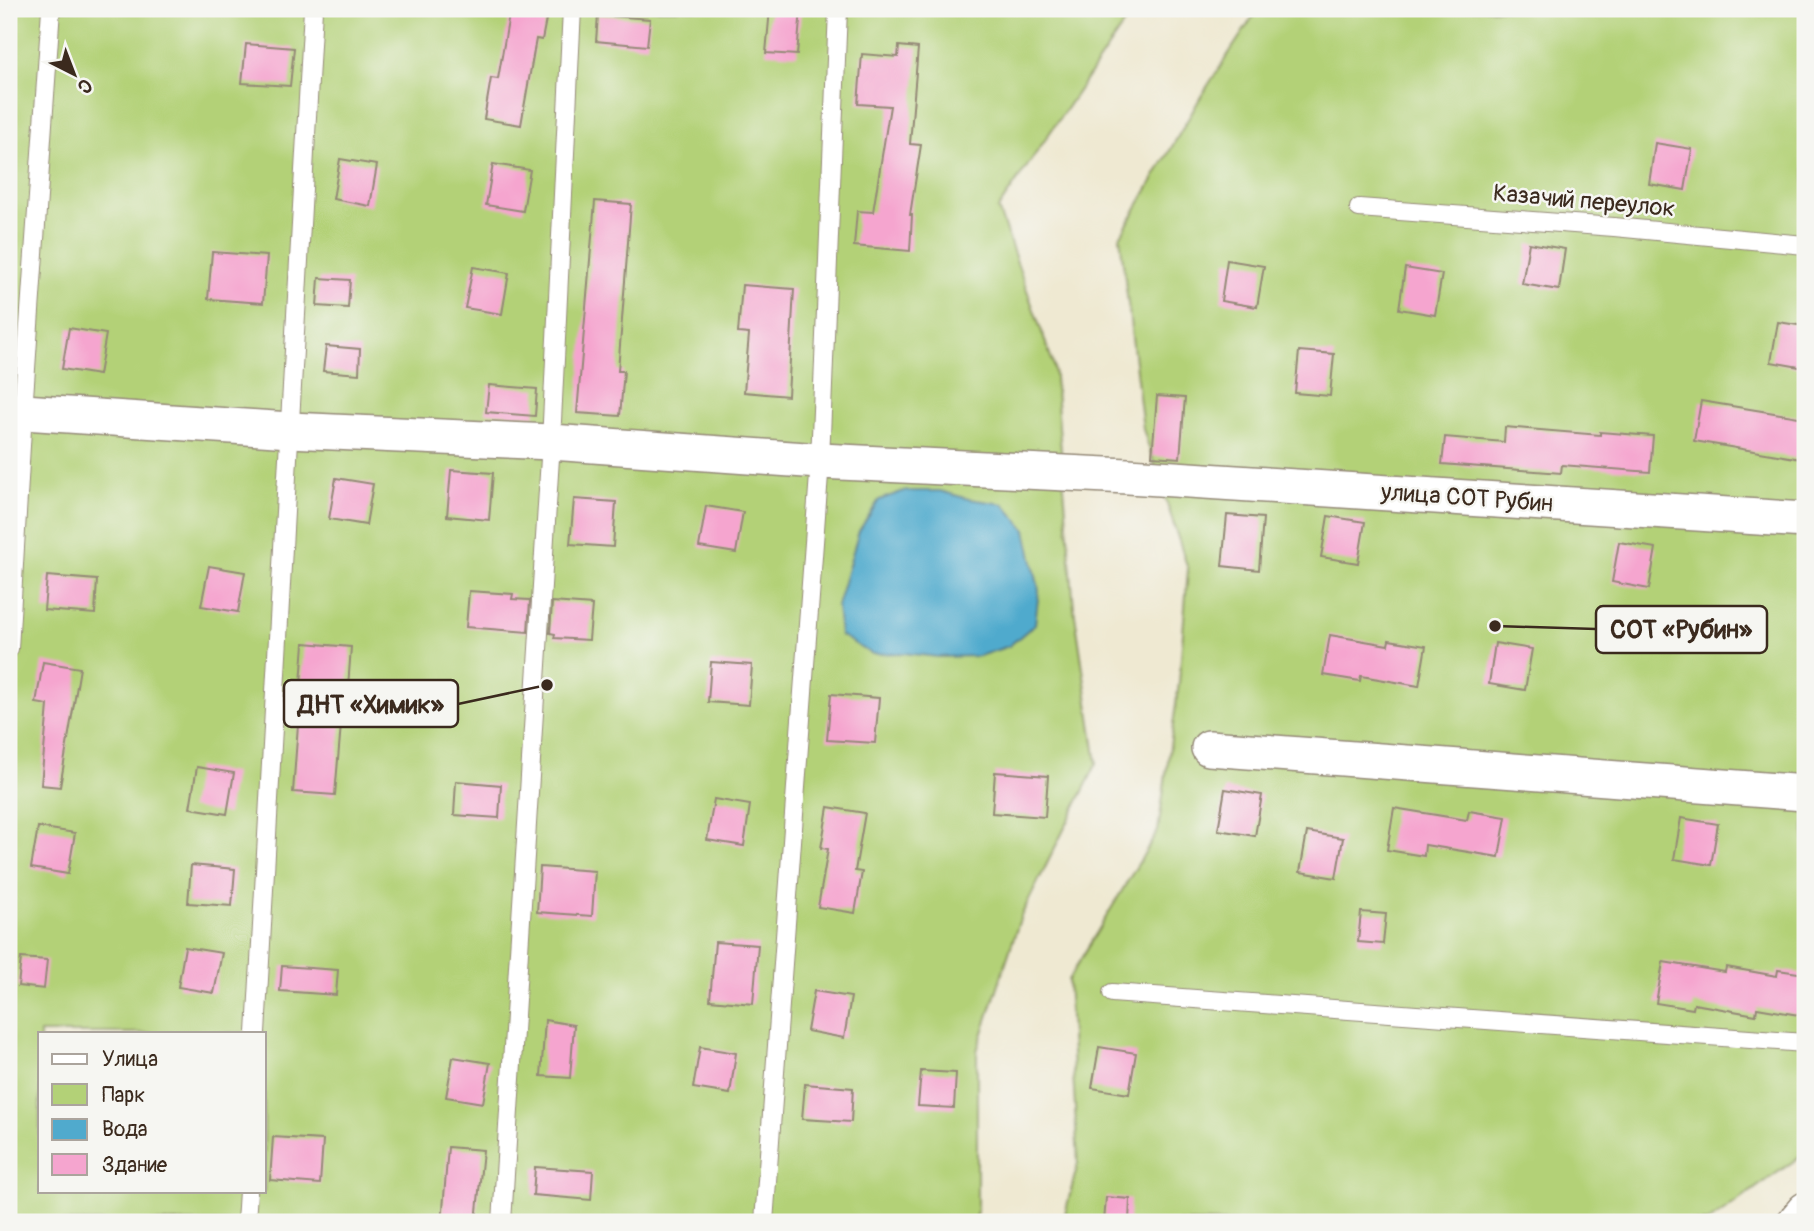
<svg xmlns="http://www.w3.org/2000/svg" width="1814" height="1231" font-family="Pangolin,sans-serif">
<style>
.green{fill:#b3d177;stroke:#777e4a;stroke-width:2;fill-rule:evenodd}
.water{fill:#50aacd;stroke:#466a76;stroke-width:2}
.building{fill:#f5a5cf}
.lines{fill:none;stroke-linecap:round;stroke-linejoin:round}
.service-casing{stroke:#958a78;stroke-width:20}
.minor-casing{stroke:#958a78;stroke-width:38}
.service{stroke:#fff;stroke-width:18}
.minor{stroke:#fff;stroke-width:35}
.labels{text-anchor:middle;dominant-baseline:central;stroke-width:5;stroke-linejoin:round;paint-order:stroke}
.street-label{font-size:24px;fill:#3b2a1e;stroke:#f6f6f2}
.leader{fill:none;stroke:#3b2a1e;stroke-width:2.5}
.callout-dot{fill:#3b2a1e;stroke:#f6f6f2;stroke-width:2.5}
.callout{fill:#f6f6f2;stroke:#3b2a1e;stroke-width:2.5}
.callout-label{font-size:26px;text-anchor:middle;font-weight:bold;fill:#3b2a1e}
</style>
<rect width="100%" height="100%" fill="#f6f6f2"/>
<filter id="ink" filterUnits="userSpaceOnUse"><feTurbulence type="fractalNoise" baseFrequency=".0143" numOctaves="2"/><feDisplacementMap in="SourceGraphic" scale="14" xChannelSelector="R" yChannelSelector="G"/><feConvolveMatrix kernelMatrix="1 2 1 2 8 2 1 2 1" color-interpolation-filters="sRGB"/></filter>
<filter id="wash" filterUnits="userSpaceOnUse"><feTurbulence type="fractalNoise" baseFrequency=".00686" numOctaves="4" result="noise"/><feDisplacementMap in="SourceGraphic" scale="28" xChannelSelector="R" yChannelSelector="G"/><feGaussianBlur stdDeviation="1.57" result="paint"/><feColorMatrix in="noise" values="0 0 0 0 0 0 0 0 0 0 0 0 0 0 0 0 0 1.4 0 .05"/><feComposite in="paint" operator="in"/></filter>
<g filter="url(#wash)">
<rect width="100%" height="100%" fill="#efe9d2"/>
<g class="green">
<path d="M9 9H1134L998 209 1054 366 1074 608 1097 763 1021 916 977 1051V1211L974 1222H9ZM40 1033H264V1191H40Z"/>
<path d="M1258 9H1805V1153L1708 1222H1063L1078 1163 1068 980 1158 831 1179 683 1188 569 1143 429 1120 237 1203 93Z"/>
</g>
<path class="water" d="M904 491H940L969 499 1004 504 1026 530 1039 590 1035 624 1009 646 979 656 938 657 903 653 872 654 840 635 837 606 859 531 879 500Z"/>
<g id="blocks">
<g class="building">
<path d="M510 9H548L542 40 536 39 521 125 484 119 491 78 498 79Z"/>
<path d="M770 9H801L797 55 766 53Z"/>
<path d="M598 15 650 19 647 46 596 41Z"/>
<path d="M246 44 294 48 290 86 242 83Z"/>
<path d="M899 46 918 48 910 144 921 145 910 215H912L910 251 854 246 857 211 873 212 890 106 858 104 862 54 898 57Z"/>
<path d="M1655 143 1692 149 1685 190 1649 184Z"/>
<path d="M340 159 377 165 370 206 333 199Z"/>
<path d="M493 164 530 170 523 211 486 205Z"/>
<path d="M595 201 631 204 618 371H624L620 416 577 413Z"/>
<path d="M1529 243 1565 249 1559 290 1522 284Z"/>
<path d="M212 252 267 256 263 303 208 299Z"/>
<path d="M1227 260 1264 266 1257 307 1221 301Z"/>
<path d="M473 267 509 273 502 314 465 308Z"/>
<path d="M1405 268 1442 274 1435 315 1399 309Z"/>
<path d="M319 278 350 280 348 308 317 306Z"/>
<path d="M742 285 794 289 788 396 744 392 749 334 738 333Z"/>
<path d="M1778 322 1805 326V368L1771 362Z"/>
<path d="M69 328 106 334 99 375 62 369Z"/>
<path d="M326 346 360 349 359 374 323 371Z"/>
<path d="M1299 351 1334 354 1330 396 1295 393Z"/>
<path d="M489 385 537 389 535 416 486 412Z"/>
<path d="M1157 396 1185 398 1180 458 1152 456Z"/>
<path d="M1701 401 1805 418V436L1801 459 1694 441Z"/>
<path d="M1505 427 1600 435V432L1653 436 1650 472 1562 465 1561 473 1442 464 1445 437 1504 442Z"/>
<path d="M451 470 493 473 489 520 447 516Z"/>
<path d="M336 478 373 484 366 525 329 519Z"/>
<path d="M574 499 616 502 613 547 570 544Z"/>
<path d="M706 506 743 512 736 553 699 547Z"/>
<path d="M1227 515 1263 518 1259 570 1222 566Z"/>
<path d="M1328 516 1365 522 1358 563 1321 557Z"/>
<path d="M1619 542 1656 548 1649 589 1612 582Z"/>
<path d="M209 566 245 572 238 612 201 606Z"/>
<path d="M47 576 97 580 95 614 44 610Z"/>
<path d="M469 591 513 594 512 599 530 600 528 632 466 627Z"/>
<path d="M552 602 592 605 589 640 554 638 555 634 550 633Z"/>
<path d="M1330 635 1388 645 1389 640 1426 646 1419 686 1361 676 1360 681 1323 675Z"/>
<path d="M304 643 351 647 347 701H343L335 795 293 792Z"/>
<path d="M1495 643 1532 649 1525 690 1489 684Z"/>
<path d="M43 662 80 668 60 787 41 785 48 705 36 703Z"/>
<path d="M711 662 752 665 749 705 708 702Z"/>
<path d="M831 694 879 698 875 743 827 740Z"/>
<path d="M197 767 234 773 227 814 190 808Z"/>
<path d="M995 772 1048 776 1045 817 992 813Z"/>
<path d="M456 781 501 785 499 818 454 815Z"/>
<path d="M1225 789 1262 795 1255 836 1218 830Z"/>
<path d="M714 799 750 805 744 846 707 840Z"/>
<path d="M828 807 865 813 855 871 862 872 855 913 818 907 828 849 821 848Z"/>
<path d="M1394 808 1467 820 1469 811 1506 817 1499 857 1425 845 1424 856 1387 850Z"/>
<path d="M1681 818 1718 824 1711 865 1674 859Z"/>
<path d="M38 827 75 833 68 874 31 868Z"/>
<path d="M1307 832 1343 838 1336 878 1300 872Z"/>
<path d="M191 865 235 869 232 906 188 903Z"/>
<path d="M540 867 595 871 592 916 537 912Z"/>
<path d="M1361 912 1386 914 1383 944 1358 942Z"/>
<path d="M715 942 758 945 753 1004 710 1000Z"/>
<path d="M185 947 222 953 214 993 178 987Z"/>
<path d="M21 958 47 960 44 989 18 986Z"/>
<path d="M1663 962 1725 972 1726 967 1777 976 1778 970 1805 974V1016L1757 1008 1756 1015 1694 1004 1693 1009 1656 1003Z"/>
<path d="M282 966 338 970 336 995 280 991Z"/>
<path d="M814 991 851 997 844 1038 807 1031Z"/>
<path d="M545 1020 574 1025 570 1078 541 1076Z"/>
<path d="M700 1047 736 1053 730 1094 693 1088Z"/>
<path d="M1099 1047 1136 1053 1129 1094 1092 1088Z"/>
<path d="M453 1057 490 1063 483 1103 446 1097Z"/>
<path d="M921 1071 956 1073 954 1108 918 1106Z"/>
<path d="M805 1084 853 1088 851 1122 802 1119Z"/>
<path d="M273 1137 323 1140 320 1184 270 1180Z"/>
<path d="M448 1147 483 1150 476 1222H442Z"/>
<path d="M535 1167 593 1171 591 1200 533 1195Z"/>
<path d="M1106 1197 1130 1199 1129 1222H1104Z"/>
</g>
</g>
</g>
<g filter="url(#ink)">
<use href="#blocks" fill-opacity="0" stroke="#958a78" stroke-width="2"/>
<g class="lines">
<defs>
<g id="service">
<path d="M1359 208 1614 227 1805 245"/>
<path d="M9 649 23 412 51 9"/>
<path d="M1112 993 1805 1043"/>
<path d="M256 1033 313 9"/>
<path d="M246 1222 248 1191"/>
<path d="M502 1222 551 442 572 9"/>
<path d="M764 1222 820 461 838 9"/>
</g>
<g id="minor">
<path d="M9 411 290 430 551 442 820 461 1128 476 1805 520"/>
<path d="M1209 748 1805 793"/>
<path d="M1795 1222 1805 1210"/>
</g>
</defs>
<use href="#service" class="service-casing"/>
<use href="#minor" class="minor-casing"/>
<use href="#service" class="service"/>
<use href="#minor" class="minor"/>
</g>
</g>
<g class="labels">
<g class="street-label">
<text transform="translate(1584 201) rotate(5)">Казачий переулок</text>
<text transform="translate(1467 498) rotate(4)">улица СОТ Рубин</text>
</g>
</g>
<path class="leader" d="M1495 626L1596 629M547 685L458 704"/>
<g class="callout-dot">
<circle cx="1495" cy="626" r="7"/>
<circle cx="547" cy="685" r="7"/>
</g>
<g class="callout">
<rect x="1596" y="606" width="171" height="47" rx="7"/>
<rect x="284" y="680" width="174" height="47" rx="7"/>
</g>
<g class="callout-label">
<text x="1681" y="638">СОТ «Рубин»</text>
<text x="371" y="713">ДНТ «Химик»</text>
</g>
<rect width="1814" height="1231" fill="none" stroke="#f6f6f2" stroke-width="35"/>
<rect x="38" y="1032" width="228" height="161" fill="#f6f6f2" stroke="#aba49d" stroke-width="2"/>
<rect x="52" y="1054" width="35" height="10" fill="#ffffff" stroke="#aba49d" stroke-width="2"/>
<text x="102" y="1066" font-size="21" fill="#3b2a1e">Улица</text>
<rect x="52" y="1084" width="35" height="21" fill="#b3d177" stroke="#aba49d" stroke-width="2"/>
<text x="102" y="1102" font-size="21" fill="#3b2a1e">Парк</text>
<rect x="52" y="1119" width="35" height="21" fill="#50aacd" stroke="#aba49d" stroke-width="2"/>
<text x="102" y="1136" font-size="21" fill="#3b2a1e">Вода</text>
<rect x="52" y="1154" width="35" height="21" fill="#f5a5cf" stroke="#aba49d" stroke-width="2"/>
<text x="102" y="1172" font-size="21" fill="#3b2a1e">Здание</text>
<g transform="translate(74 74) rotate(138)" stroke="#f6f6f2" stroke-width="5" paint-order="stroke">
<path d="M0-5L12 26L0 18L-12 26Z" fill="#3b2a1e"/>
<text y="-10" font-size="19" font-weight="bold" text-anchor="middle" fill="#3b2a1e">С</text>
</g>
</svg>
